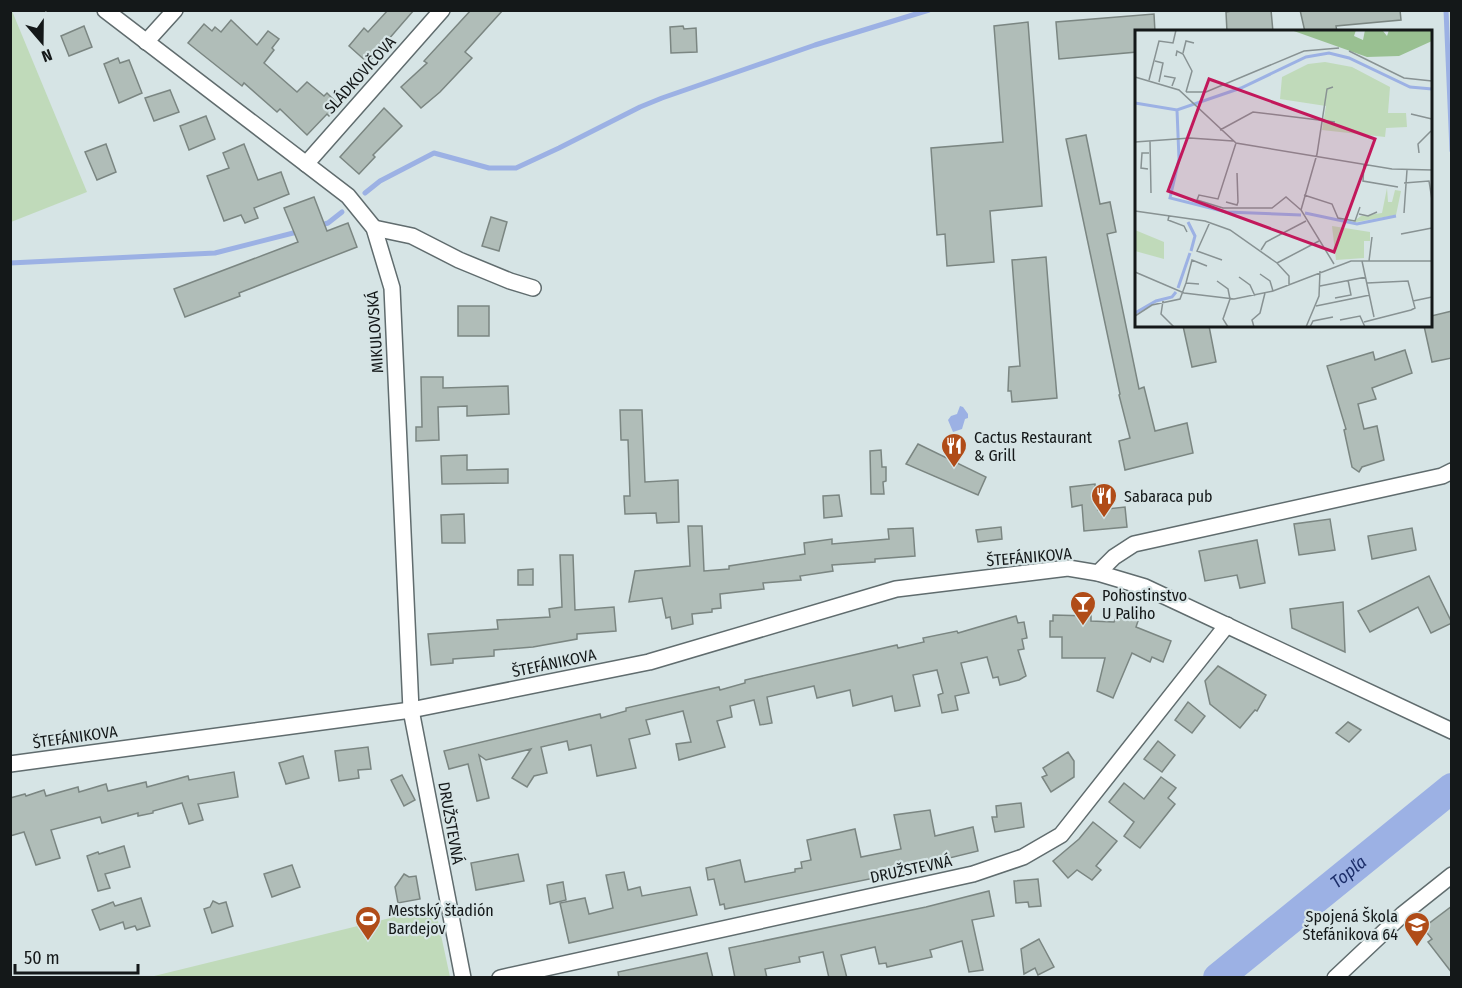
<svg xmlns="http://www.w3.org/2000/svg" width="1462" height="988" font-family="'Fira Sans Condensed',sans-serif">
<style>
.green{fill:#c0daba}
.water{fill:#9cb1e4}
.lines{fill:none;stroke-linecap:round;stroke-linejoin:round}
.stream{stroke:#9cb1e4;stroke-width:5}
.river{stroke:#9cb1e4;stroke-width:30}
.building{fill:#b0bdb8;stroke:#7b8682;stroke-width:1.5}
.minor-casing{stroke:#606c6e;stroke-width:18}
.minor{stroke:#fff;stroke-width:15}
.labels{text-anchor:middle;dominant-baseline:central;stroke-width:4.5;stroke-linejoin:round;paint-order:stroke}
.street-label{font-size:16px;fill:#141819;stroke:#d6e4e5}
.poi-label{font-size:16px;fill:#141819;stroke:#d6e4e5;text-anchor:start}
.water-label{font-size:18px;font-style:italic;fill:#1c2e6a;stroke:#d6e4e5}
.inset-river{fill:none;stroke:#9cb1e4;stroke-width:3}
.inset-road{fill:none;stroke:#889293;stroke-width:1.5}
.view{fill:#c2185b;fill-opacity:0.15;stroke:#c2185b;stroke-width:3}
.inset-edge{fill:none;stroke:#141819;stroke-width:3}
</style>
<rect width="100%" height="100%" fill="#d6e4e5"/>
<g class="green">
<path d="M12 11 87 192 11 222 10 11Z"/>
<path d="M435 907 450 977H150Z"/>
</g>
<path class="water" d="M960 406 963 407 968 414V418L965 419 962 429 953 432 948 420 951 416 957 414Z"/>
<g class="lines">
<g class="stream">
<path d="M1446 10 1452 151"/>
<path d="M365 193 380 181 434 153 489 168H516L559 148 640 107 662 98 815 45 929 10"/>
<path d="M318 226 328 223 342 212"/>
<path d="M10 263 215 253 301 231"/>
</g>
<path class="river" id="s1" d="M1218 978 1452 788"/>
</g>
<g class="building">
<path d="M388 10H414L368 63 349 46 364 28 368 32Z"/>
<path d="M471 10H503L465 52 472 58 440 92 421 108 401 87 427 63 424 61Z"/>
<path d="M1237 10H1271L1273 32H1227L1226 12Z"/>
<path d="M1300 10H1400L1401 20 1336 26 1337 32H1305Z"/>
<path d="M1154 14 1155 32H1137V52L1059 59 1056 22Z"/>
<path d="M231 20 257 45 268 31 279 39 272 48 274 50 264 63 297 92 307 82 324 96 327 93 340 106 329 116 327 114 307 135 280 109 277 112 244 83 242 86 188 43 204 24 212 31 215 27 221 32Z"/>
<path d="M1028 22 1042 206 990 211 994 262 947 266 945 234 937 235 931 148 1003 142 994 26Z"/>
<path d="M84 26 92 47 69 56 61 36Z"/>
<path d="M683 26 684 29 696 28 697 52 671 53 670 27Z"/>
<path d="M118 58 120 63 129 60 142 93 119 103 104 64Z"/>
<path d="M170 90 179 112 154 121 145 98Z"/>
<path d="M384 108 402 126 373 155 375 157 359 174 340 157Z"/>
<path d="M206 116 215 139 189 150 180 126Z"/>
<path d="M1086 135 1100 204 1110 202 1116 232 1107 234 1139 389 1144 387 1155 431 1187 423 1193 453 1125 470 1119 441 1130 438 1119 395 1120 394 1066 139Z"/>
<path d="M106 144 116 172 97 180 85 152Z"/>
<path d="M244 144 258 180 281 172 289 194 254 208 258 218 245 223 241 215 224 221 207 176 229 168 223 153Z"/>
<path d="M314 197 327 231 348 223 357 247 239 293 240 296 185 317 174 289 298 242 284 208Z"/>
<path d="M491 217 507 222 499 251 482 246Z"/>
<path d="M1046 257 1057 398 1012 402 1011 391H1008L1009 367 1020 366 1012 260Z"/>
<rect x="458" y="306" width="31" height="30"/>
<path d="M1452 311V358L1432 362 1424 326H1431V316Z"/>
<path d="M1183 326H1209L1216 362 1192 367Z"/>
<path d="M1405 350 1412 373 1372 388 1376 399 1358 404 1364 429 1377 426 1384 460 1362 467 1359 472 1352 467 1344 430 1346 429 1327 366 1373 352 1375 360Z"/>
<path d="M421 377H443V388L508 386 509 414 467 416V406L438 407 439 440 416 441V427H422Z"/>
<path d="M620 410H642L645 482 678 480 679 522 657 523 656 513 625 514 624 496H630L628 440H621Z"/>
<path d="M918 444 986 477 978 495 906 464Z"/>
<path d="M881 450 882 467H886V481L883 482 884 494H871L870 451Z"/>
<path d="M467 455V470L508 469V483L442 484 441 456Z"/>
<path d="M1095 484 1098 510 1125 507 1127 527 1084 531 1082 505 1072 507 1070 487Z"/>
<path d="M839 495 842 516 824 518 823 496Z"/>
<path d="M464 514 465 543H442L441 515Z"/>
<path d="M1330 519 1335 550 1299 555 1294 524Z"/>
<path d="M688 526H702L704 571 729 569V566L805 554 804 543 832 539V544L889 539 888 529 913 528 915 556 875 559V562L832 565 833 571 800 576 801 580 763 583 764 589 720 594 721 608 712 609V612L692 614 693 624 672 629 670 617 666 618 662 598 629 602 635 571 690 566Z"/>
<path d="M1001 527 1002 539 978 542 976 530Z"/>
<path d="M1412 528 1416 550 1372 559 1368 536Z"/>
<path d="M1257 540 1265 583 1240 588 1237 575 1205 581 1199 551Z"/>
<path d="M560 555H573L575 610 614 607 616 631 577 634V639L533 647 494 650V656L453 659V663L431 665 428 634 498 629 497 620 550 617 549 609 562 607Z"/>
<path d="M533 569V585H518V570Z"/>
<path d="M1429 576 1452 623 1431 633 1418 607 1370 632 1358 611Z"/>
<path d="M1343 602 1345 652 1292 628 1290 609Z"/>
<path d="M1119 610 1139 618 1136 627 1171 641 1163 662 1152 657 1150 662 1132 653 1113 698 1097 691 1105 658H1062V637H1050V621H1053V615L1091 616V621L1114 622Z"/>
<path d="M1016 616 1018 623 1024 622 1027 638 1022 639 1024 649 1018 650 1026 676 1019 680 1000 685 998 677 993 678 987 657 961 663 969 693 955 696 958 710 942 713 938 695 943 693 937 670 913 675 920 706 895 711 892 696 853 706 850 690 817 698 814 686 767 697 772 723 760 725 754 700 730 706 732 717 717 721 725 747 679 760 676 744 691 742 683 711 646 720 650 734 629 739 636 768 597 776 591 745 569 750 567 741 541 747 547 773 534 776 527 787 512 778 531 749 486 760 479 755 489 798 477 801 468 764 449 769 444 751 600 714 601 718 626 711V708L719 687 720 690 745 683V680L897 645 898 648 924 642 923 638 957 631 958 633Z"/>
<path d="M1218 666 1266 695 1257 711 1255 710 1240 728 1210 704 1205 681Z"/>
<path d="M1188 702 1205 716 1192 733 1175 720Z"/>
<path d="M1348 722 1361 730 1349 742 1336 733Z"/>
<path d="M1158 741 1175 755 1162 772 1144 759Z"/>
<path d="M368 747 371 769 358 770 359 778 339 781 335 751Z"/>
<path d="M1068 752 1074 761V777L1051 792 1042 777 1047 775 1043 768Z"/>
<path d="M303 756 309 778 286 784 279 763Z"/>
<path d="M234 772 238 797 198 804 203 820 189 824 182 803 153 811V813L138 816V813L102 823 100 817 51 830 60 858 36 865 24 832 10 836V798L25 794 26 796 44 790 46 796 78 787 79 792 106 784 108 791 146 782 147 787 188 776 189 780Z"/>
<path d="M402 775 415 800 404 806 391 780Z"/>
<path d="M1161 777 1176 788 1168 798 1175 804 1140 848 1124 836 1134 822 1109 802 1124 783 1144 799Z"/>
<path d="M1021 803 1024 827 995 832 992 817H997L996 806Z"/>
<path d="M930 810 935 836 973 827 978 851 941 860 942 864 725 909 724 904 720 905 714 879 708 880 706 868 740 860 745 882 795 872V869L802 868 801 862 811 860 807 840 855 829 861 857 901 849 894 815Z"/>
<path d="M1093 822 1117 841 1096 866 1101 870 1092 880 1077 870 1068 878 1053 861 1079 839Z"/>
<path d="M124 846 130 867 105 874 110 888 98 891 87 856 98 852 99 854Z"/>
<path d="M518 854 524 881 476 890 471 863Z"/>
<path d="M292 865 300 887 272 897 264 874Z"/>
<path d="M624 872 628 890 640 887 642 896 690 887 697 915 569 943 560 903 585 898 589 914 613 908 606 875Z"/>
<path d="M404 874 409 877 416 876 420 899 398 903 395 887Z"/>
<path d="M1038 879 1041 906 1029 907 1028 902 1016 903 1014 881Z"/>
<path d="M563 882 566 900 550 904 547 885Z"/>
<path d="M989 891 994 916 972 920 983 970 969 972 962 941 930 950 932 957 887 967 886 963 879 964 875 947 841 955 847 978H829L823 952 799 957 800 962 765 969 767 978H735L729 948 926 907Z"/>
<path d="M141 898 150 926 137 930 135 926 125 929 123 922 100 930 92 910 113 902 115 906Z"/>
<path d="M213 901 219 904 226 902 233 926 212 933 204 909 210 907Z"/>
<path d="M1452 906V973L1428 942 1432 939 1423 928Z"/>
<path d="M1039 939 1054 967 1038 975 1035 968 1024 974 1021 949Z"/>
<path d="M707 953 713 978H619L618 972Z"/>
</g>
<g class="lines">
<defs>
<g id="minor">
<path d="M105 10 348 196 374 228 392 288 411 710 463 978"/>
<path d="M146 42 175 10"/>
<path d="M306 164 442 10"/>
<path d="M374 228 412 236 459 260 510 281 533 288"/>
<path d="M1098 573 1114 557 1134 544 1442 476 1452 471"/>
<path d="M10 764 411 710 649 662 896 589 1068 568 1098 573 1145 587 1452 731"/>
<path d="M500 978 973 874 1023 857 1061 835 1227 625"/>
<path d="M1335 978 1403 914 1452 875"/>
</g>
</defs>
<use href="#minor" class="minor-casing"/>
<use href="#minor" class="minor"/>
</g>
<defs>
<symbol id="restaurant-pin" viewBox="-11 -11 22 30"><path d="M0 17L-7.5 6A9.5 9.5 0 1 1 7.5 6Z" fill="#b04c18" stroke="#d6e4e5"/><path d="M-5-6h1v4h1v-4h1v4h1v-4h1v5L-1.5 .5V6h-2V.5L-5-1ZM5-6V6H3V1.5H1.5Q1.5-4 5-6Z" fill="#fff"/></symbol>
<symbol id="bar-pin" viewBox="-11 -11 22 30"><path d="M0 17L-7.5 6A9.5 9.5 0 1 1 7.5 6Z" fill="#b04c18" stroke="#d6e4e5"/><path d="M-6-5H6L.8 .8V4.5H3.5V6h-7V4.5H-.8V.8Z" fill="#fff"/></symbol>
<symbol id="stadium-pin" viewBox="-11 -11 22 30"><path d="M0 17L-7.5 6A9.5 9.5 0 1 1 7.5 6Z" fill="#b04c18" stroke="#d6e4e5"/><path d="M0-5a6.5 5 0 1 0 0 10a6.5 5 0 1 0 0-10ZM-3.5-1.8h7v3.6h-7Z" fill="#fff"/></symbol>
<symbol id="school-pin" viewBox="-11 -11 22 30"><path d="M0 17L-7.5 6A9.5 9.5 0 1 1 7.5 6Z" fill="#b04c18" stroke="#d6e4e5"/><path d="M0-5L7-2L0 1L-7-2ZM-4 1L0 2.5L4 1V4Q0 6-4 4Z" fill="#fff"/></symbol>
</defs>
<g fill-rule="evenodd">
<use href="#restaurant-pin" x="939" y="431" width="30" height="40"/>
<use href="#restaurant-pin" x="1089" y="481" width="30" height="40"/>
<use href="#bar-pin" x="1068" y="589" width="30" height="40"/>
<use href="#stadium-pin" x="353" y="904" width="30" height="40"/>
<use href="#school-pin" x="1402" y="910" width="30" height="40"/>
</g>
<g class="labels">
<g class="street-label">
<text transform="translate(360 75) rotate(-48)">SLÁDKOVIČOVA</text>
<text transform="translate(375 332) rotate(-94)">MIKULOVSKÁ</text>
<text transform="translate(1029 557) rotate(-5)">ŠTEFÁNIKOVA</text>
<text transform="translate(554 663) rotate(-12)">ŠTEFÁNIKOVA</text>
<text transform="translate(75 737) rotate(-8)">ŠTEFÁNIKOVA</text>
<text transform="translate(451 823) rotate(80)">DRUŽSTEVNÁ</text>
<text transform="translate(911 869) rotate(-12)">DRUŽSTEVNÁ</text>
</g>
<g class="poi-label">
<text x="974" y="437">Cactus Restaurant<tspan x="974" dy="18">&amp; Grill</tspan></text>
<text x="1124" y="496">Sabaraca pub</text>
<text x="1102" y="595">Pohostinstvo<tspan x="1102" dy="18">U Paliho</tspan></text>
<text x="388" y="910">Mestský štadión<tspan x="388" dy="18">Bardejov</tspan></text>
<text x="1398" y="916" text-anchor="end">Spojená Škola<tspan x="1398" dy="18">Štefánikova 64</tspan></text>
</g>
<g class="water-label">
<text stroke="none"><textPath href="#s1" startOffset="168">Topľa</textPath></text>
</g>
</g>
<g transform="translate(1135 30)">
<rect width="297" height="297" fill="#d6e4e5"/>
<path d="M190 32 217 37 255 57 253 83H271L272 97 251 98 250 107 187 100 191 76 145 69 147 47 173 34ZM252 158 253 172H257L260 160 266 161 261 185 216 193 226 186 247 183ZM197 196 235 202V211H229V228L201 230ZM0 200 29 212V229L0 221Z" fill="#c0daba"/>
<path d="M156 0H221L219 6 228 10 230 0 248 1 252 6 254 0H297V11L264 26 232 27Z" fill="#99c091"/>
<path class="inset-river" d="M0 73 42 80 106 58 171 27 194 23 214 28 275 57 297 59M42 80 44 129 35 168 91 182 166 185M170 183 222 194 261 186M53 192 60 206 56 221M43 258 55 223M0 283 21 271 37 267 41 262"/>
<path class="inset-road" d="M214 21 269 48 297 51M48 23 51 11 59 13M41 26 42 21 48 24 57 41 51 62M20 31 28 33 24 52M29 46 40 48 37 56M0 47 44 60 101 113 257 139 297 140M14 50 24 11 38 13 41 0M198 57 192 59 182 124 166 180 199 234M51 62H71L169 21 204 18M276 84 297 89M85 100 118 82 200 92M15 111 16 163M0 112 55 108 98 111M101 113 83 169 64 165 62 170 88 178H137L151 167 166 180M284 123 283 114 296 101M229 134 228 151 263 157M13 139 6 138 7 123H14M269 153 294 151 297 170M169 165 197 174 203 188 220 191 225 177M91 172 102 175 103 172 102 143M0 181 70 191 95 200 142 233 154 246V255M269 183 272 140M224 184 233 186 242 182M34 186 33 190 49 196 52 202M75 192 62 221 87 230M266 204 297 198M126 220 131 212 171 191M227 231 239 287M234 231 237 207M142 233 184 211M0 242 49 263 99 269 138 261 216 231H297M125 244 135 251 138 261M104 247 115 255 120 266M82 251 93 259 95 269 88 289 93 297M51 253 57 230 72 236M232 253 273 251 280 278 276 280M185 256 231 247M200 268 216 265 213 250M28 271 26 284 39 297M278 271 297 267M181 276 235 265M0 286 17 275 45 269 51 253 64 254M205 290 225 286 230 297M229 292 276 280M119 297 117 290 125 283 130 263M171 297 184 266 185 241M175 297 178 291 198 287"/>
<path class="view" d="M74 49 240 109 199 222 33 161Z"/>
<rect width="297" height="297" class="inset-edge"/>
</g>
<rect width="1462" height="988" fill="none" stroke="#141819" stroke-width="24"/>
<g transform="translate(42 42) rotate(160)" stroke="#d6e4e5" stroke-width="4.5" paint-order="stroke">
<path d="M0-4.5L10 22L0 15L-10 22Z" fill="#141819"/>
<text y="-9" font-size="16" font-weight="bold" text-anchor="middle" fill="#141819">N</text>
</g>
<path d="M15 964v9h123v-9" fill="none" stroke="#141819" stroke-width="3"/>
<text x="24" y="964" font-size="18" fill="#141819" stroke="#d6e4e5" stroke-width="4.5" paint-order="stroke">50 m</text>
</svg>
